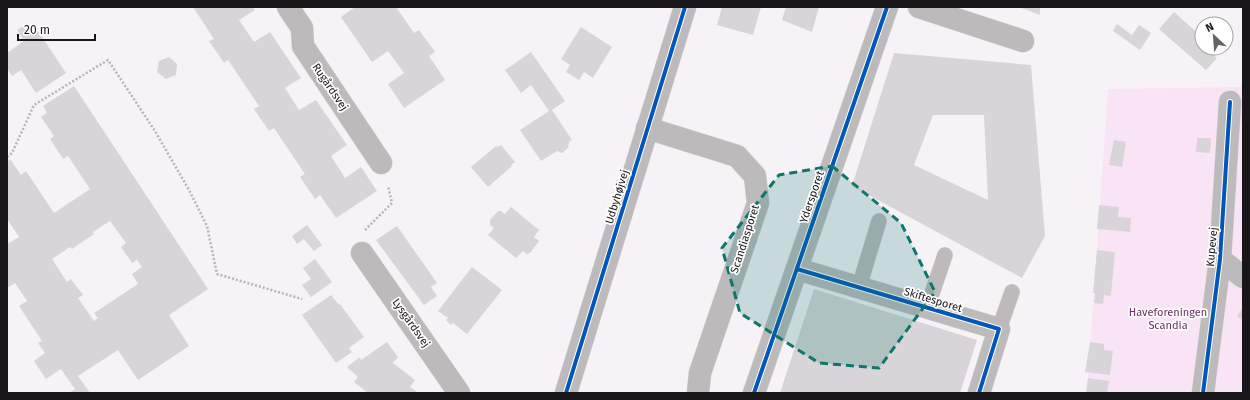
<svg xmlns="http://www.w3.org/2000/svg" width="1250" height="400" font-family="'Fira Sans',sans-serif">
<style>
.green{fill:#f9e4f5}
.building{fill:#d8d5d8;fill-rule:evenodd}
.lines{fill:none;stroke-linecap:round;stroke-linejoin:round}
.service-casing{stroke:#d2d0d2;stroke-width:16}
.minor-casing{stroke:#d2d0d2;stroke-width:23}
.tertiary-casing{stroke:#d2d0d2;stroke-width:23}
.path{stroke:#b6b4b6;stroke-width:2.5;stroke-dasharray:2 2;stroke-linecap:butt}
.service{stroke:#bcbabb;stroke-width:15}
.minor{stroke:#bcbabb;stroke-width:22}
.tertiary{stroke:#bcbabb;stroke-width:22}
.cycleway-casing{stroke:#fff;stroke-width:6}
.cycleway{stroke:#0057b8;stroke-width:4}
.marked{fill:#0f766e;fill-opacity:0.2;stroke:#0f766e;stroke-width:3;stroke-dasharray:8 5;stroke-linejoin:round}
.labels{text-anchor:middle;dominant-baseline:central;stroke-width:3.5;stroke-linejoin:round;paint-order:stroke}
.street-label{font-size:11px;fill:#191619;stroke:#fff}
.park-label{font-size:11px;fill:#6e2c67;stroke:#fff}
</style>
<rect width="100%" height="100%" fill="#f6f2f6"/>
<path class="green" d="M1243 84V393H1087L1108 89 1240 87Z"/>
<g class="building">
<path d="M193 7H253L255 10 239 20 254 42 270 32 301 78 285 88 299 110 316 100 347 145 331 156 345 178 361 167 377 191 336 218 320 195 315 199 300 177 305 174 274 128 269 131 254 109 259 106 228 60 224 63 209 41 214 39Z"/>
<path d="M355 7H396L414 33 419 30 435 52 429 56 445 80 404 108 388 84 404 73 388 51 372 62 341 17Z"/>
<path d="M722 7H761L753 35 717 25Z"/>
<path d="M786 7H819L812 32 782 20Z"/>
<path d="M1019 7H1040V15Z"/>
<path d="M1174 12 1202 37V48H1207L1206 49 1217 58 1206 70 1159 29Z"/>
<path d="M28 23 35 33 38 31 66 73 36 93 21 70 12 76 7 68V53L24 41 17 30Z"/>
<path d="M1117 24 1132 35 1139 25 1151 33 1140 50 1113 31Z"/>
<path d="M581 27 612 47 593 78 584 72 579 80 566 72 570 65 561 59Z"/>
<path d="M531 52 565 101 552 110 572 140 569 142 568 148 562 153 557 151 541 161 520 130 549 111 531 85 521 93 505 70Z"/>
<path d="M894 53 1031 65 1045 236 1022 278 852 186ZM933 115H984L988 200 914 165Z"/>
<path d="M169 57 177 64 176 75 166 79 157 72 159 61Z"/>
<path d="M74 86 208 289 169 315 189 346 138 380 118 350 78 376 90 393H69L75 389 61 369 46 379 34 361 45 353 38 343 42 341 19 306 27 301 15 283 7 288V240L9 243 19 237 7 219V162L10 159 21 175 26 171 54 213 90 189 68 156 63 159 50 139 54 136 41 117 47 113 43 106ZM110 221 126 243 121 247 132 263 137 260 142 267 132 274 138 284 94 313 98 318 94 321 78 298 83 295 71 279 67 282 52 259 70 247 72 249 94 234 93 232Z"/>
<path d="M1197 138H1211L1210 153 1196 152Z"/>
<path d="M1114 140 1126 142 1122 167 1109 165Z"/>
<path d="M501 145 515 162 511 165 512 166 488 187 471 167 496 146 497 147Z"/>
<path d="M1099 205 1119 207 1118 217 1131 218 1130 232 1097 229Z"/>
<path d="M511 207 539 230 534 237 539 241 530 253 526 254 523 251 516 258 488 235 494 228 490 225V220L498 211H501L505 214Z"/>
<path d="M307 225 322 245 314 251 304 239 297 244 292 236Z"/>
<path d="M397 226 437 283 431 287 437 296 424 305 376 240Z"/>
<path d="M1097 250 1115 252 1111 296 1104 295 1103 304 1094 303 1095 293H1093Z"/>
<path d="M315 259 332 282 311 297 302 285 311 279 303 268Z"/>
<path d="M472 267 502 290 467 334 453 323 451 325 446 320 448 318 438 311Z"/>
<path d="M814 289 977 340 960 393H780Z"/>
<path d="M331 295 339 305 340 304 364 337 349 348 352 352 336 363 302 315Z"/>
<path d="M1243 308V321L1237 316Z"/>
<path d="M387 342 398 357 393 363 415 380 410 387 417 392 416 393H368L354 382 358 377 347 367 360 357 361 360Z"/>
<path d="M1090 342 1104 344V350L1113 351 1110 375 1085 372Z"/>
<path d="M1088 378 1109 381 1107 393H1086Z"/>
</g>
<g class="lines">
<defs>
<g id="service">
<path d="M859 287 879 221"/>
<path d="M927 308 945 255"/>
<path d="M999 329 1012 292"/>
</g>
<g id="minor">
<path d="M288 7 302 28 303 46 381 163"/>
<path d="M919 7 1023 41"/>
<path d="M647 128 737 156 755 176 758 203 700 373 698 393"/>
<path d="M362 253 459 393"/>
<path d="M1220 259 1243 277"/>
<path d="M797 269 999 329 979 393"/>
<path d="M754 393 887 7"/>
<path d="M1203 393 1220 259 1230 102"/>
</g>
<path id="tertiary" d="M566 393 685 7"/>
</defs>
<use href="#service" class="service-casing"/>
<use href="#minor" class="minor-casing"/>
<use href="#tertiary" class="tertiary-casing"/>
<g class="path">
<path d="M7 157 12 153 34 105 108 60 155 131 189 190 207 226 217 274 302 299"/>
<path d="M365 230 392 203 388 186"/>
</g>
<use href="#service" class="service"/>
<use href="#minor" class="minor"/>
<use href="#tertiary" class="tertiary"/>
<defs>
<g id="cycleway">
<path d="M797 269 999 329 979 393"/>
<path d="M566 393 685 7"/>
<path d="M754 393 887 7"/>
<path d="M1203 393 1220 259 1230 102"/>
</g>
</defs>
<use href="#cycleway" class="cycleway-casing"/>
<use href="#cycleway" class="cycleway"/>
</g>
<path class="marked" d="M832 166 901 223 935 292 879 368 819 363 740 313 722 248 779 175Z"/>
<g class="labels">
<g class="street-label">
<text transform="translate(330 87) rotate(56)">Rugårdsvej</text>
<text transform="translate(617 197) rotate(-73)">Udbyhøjvej</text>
<text transform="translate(812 197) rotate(-71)">Ydersporet</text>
<text transform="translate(745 239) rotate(-72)">Scandiasporet</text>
<text transform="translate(1212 247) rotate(-85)">Kupevej</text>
<text transform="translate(933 300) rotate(17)">Skiftesporet</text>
<text transform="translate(411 323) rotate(55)">Lysgårdsvej</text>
</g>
<g class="park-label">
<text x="1168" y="312">Haveforeningen<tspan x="1168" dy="13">Scandia</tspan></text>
</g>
</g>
<rect width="1250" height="400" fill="none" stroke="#191619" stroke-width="16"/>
<g transform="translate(1214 36) rotate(334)"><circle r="19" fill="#ffffff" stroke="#a3a2a3"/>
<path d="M0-3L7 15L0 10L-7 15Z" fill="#666366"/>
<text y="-6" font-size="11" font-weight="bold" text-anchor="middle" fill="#191619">N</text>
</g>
<path d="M18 34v6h77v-6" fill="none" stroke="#191619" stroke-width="2"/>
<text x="24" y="34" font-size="12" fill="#191619" stroke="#ffffff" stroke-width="3" paint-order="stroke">20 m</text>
</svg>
